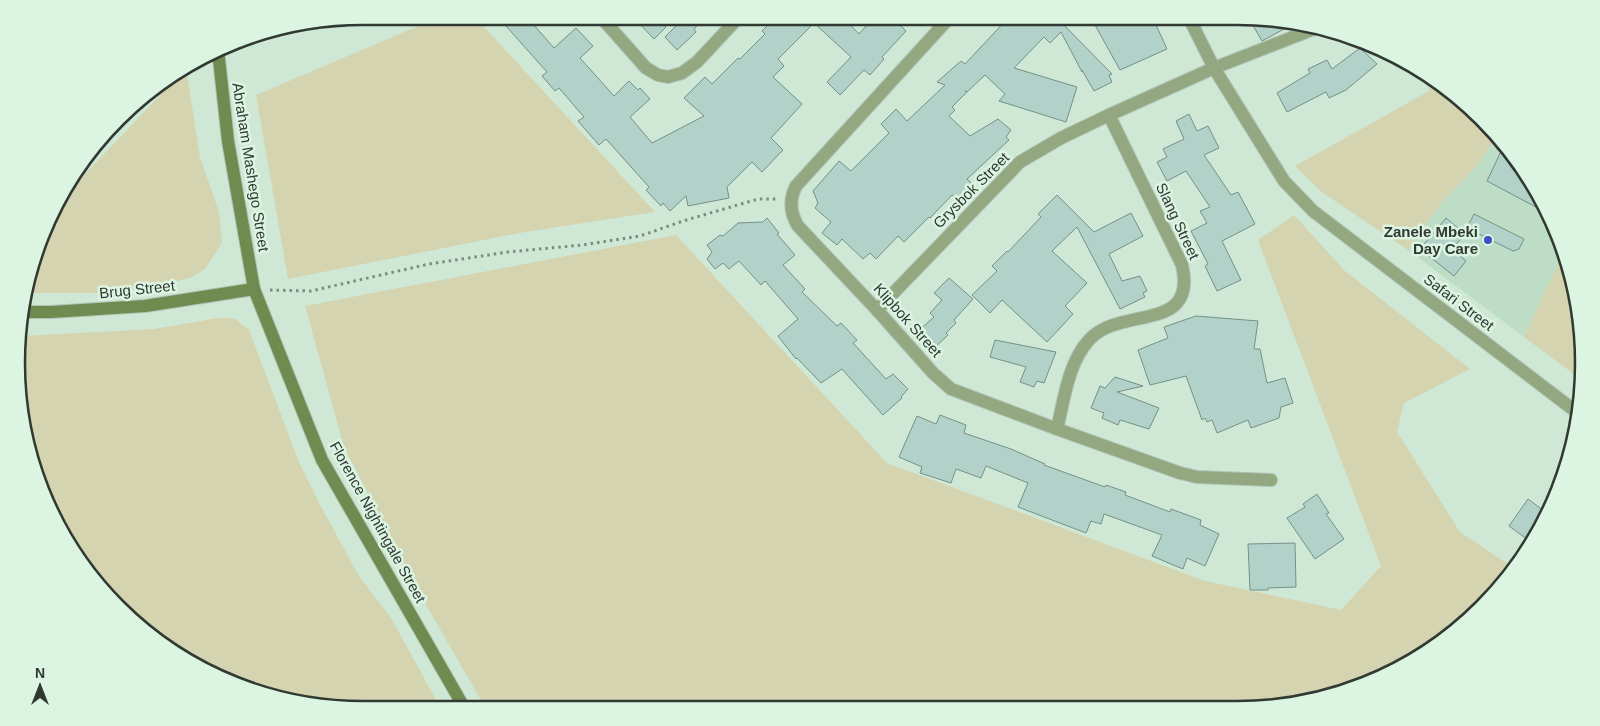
<svg xmlns="http://www.w3.org/2000/svg" width="1600" height="726" font-family="Helvetica,sans-serif">
<style>
.built{fill:#beddc6}
.green{fill:#d5d4b0}
.building{fill:#b2d1c8;stroke:#749189}
.lines{fill:none;stroke-linecap:round;stroke-linejoin:round}
.street-casing{stroke:#afc4b4;stroke-width:14}
.secondary-casing{stroke:#afc4b4;stroke-width:14}
.path{stroke:#7c8c80;stroke-width:3;stroke-dasharray:2.5 4;stroke-linecap:butt}
.street{stroke:#93a780;stroke-width:12}
.secondary{stroke:#6f8b4f;stroke-width:12}
.poi-dot{fill:#3951c3;stroke:#dcf4e2;stroke-width:2}
.labels{text-anchor:middle;dominant-baseline:central;stroke-width:5;stroke-linejoin:round;paint-order:stroke}
.street-label{font-size:15px;fill:#303932;stroke:#dcf4e2}
.poi-label{font-size:15px;font-weight:bold;fill:#303932;stroke:#dcf4e2;text-anchor:end}
.rim{fill:none;stroke:#303932;stroke-width:2.5}
</style>
<rect width="100%" height="100%" fill="#cfe7d5"/>
<path class="built" d="M1496 135 1525 170 1557 230 1564 251 1524 337 1408 250 1441 203 1479 164Z"/>
<g class="green">
<path d="M442 16H474L655 212 519 233 288 279 256 95Z"/>
<path d="M186 68 200 157 219 212 222 243 205 269 190 278 140 289 93 293H24L60 196 68 192Z"/>
<path d="M1434 78 1482 118 1496 135 1479 164 1441 203 1408 250 1323 193 1295 166 1429 91Z"/>
<path d="M1294 215 1345 271 1470 369 1404 403 1397 432 1460 532 1515 569 1512 574 1448 638 1370 683 1283 707 486 709 422 598 344 447 305 306 676 235 887 463 1205 581 1341 610 1381 566 1258 240Z"/>
<path d="M1564 251 1577 295 1584 363 1582 380 1524 337Z"/>
<path d="M218 318H234L249 330 299 462 319 503 359 576 391 618 441 709 363 710 295 703 231 683 134 624 63 536 35 475 19 409 22 336 154 329Z"/>
</g>
<g class="building">
<path d="M497 16H526L554 48 576 28 593 46 580 58 614 96 629 81 638 90 640 88 650 99 630 117 652 143 704 116 684 98 705 77 712 84 738 58 740 59 765 34 762 31 777 16H842L859 34 875 16H891L906 31 882 57 884 59 870 75 864 70 840 95 827 82 851 57 814 23 778 59 784 66 773 77 802 104 771 138 783 150 762 172 752 162 727 187 729 198 688 206 686 196 670 211 663 203 661 206 646 190 649 187 606 139 599 145 578 121 584 117 559 88 555 91 542 76 547 72Z"/>
<path d="M632 16H655L666 27 654 39Z"/>
<path d="M686 16H707L694 29 696 32 677 50 665 37Z"/>
<path d="M1010 16H1055L1112 74 1109 75 1112 82 1094 91 1082 70V72L1061 32 1050 43 1044 37 1014 68 1077 87 1066 122 999 101 1005 94 985 75 967 92 965 91 967 92 952 107 955 110 949 116 970 136 998 119 1011 130 1006 137 1009 140 967 179 975 186 960 203 952 195 930 218 929 217 904 242 898 236 876 259 870 253 863 259 842 239 837 245 822 233 831 222 815 208 818 203 813 191 839 161 851 171 889 133 881 124 896 109 907 121 945 85 937 82 961 61 965 64Z"/>
<path d="M1090 16H1152L1167 49 1120 70Z"/>
<path d="M1248 17 1297 22 1262 41Z"/>
<path d="M1360 48 1377 64 1346 90 1329 98 1326 92 1287 112 1277 93 1310 73 1308 69 1327 60 1332 69Z"/>
<path d="M1189 114 1197 131 1208 126 1219 148 1204 155 1231 195 1238 192 1255 224 1222 241 1241 280 1217 291 1205 266 1208 264 1191 231 1207 223 1200 211 1210 207 1186 171 1167 181 1157 162 1167 157 1163 149 1184 139 1176 121Z"/>
<path d="M1504 145 1525 170 1549 214 1487 181Z"/>
<path d="M1057 195 1094 232 1131 213 1143 236 1109 254 1122 281 1140 276 1147 291 1143 293 1145 297 1120 309 1077 227 1052 251 1087 283 1065 306 1073 314 1047 342 1002 300 990 313 972 295 997 271 992 266 1007 251 1008 252 1041 217 1038 214Z"/>
<path d="M1474 214 1524 239 1519 249 1513 251 1467 228Z"/>
<path d="M767 218 779 233 777 234 795 255 783 265 805 289 802 292 837 326 841 323 857 340 853 343 886 379 893 374 908 389 901 397 902 398 883 415 842 369 821 383 797 358 796 359 778 336 798 319 765 281 761 285 739 261 729 269 723 263 715 269 707 259 712 252 707 245 720 235 723 236 738 223 763 222Z"/>
<path d="M1446 218 1465 234 1452 249 1466 261 1454 276 1420 249Z"/>
<path d="M949 278 973 299 954 320 956 323 946 333 948 335 932 350 916 333 934 317 930 313 942 300 934 293Z"/>
<path d="M1196 316 1258 321 1254 349H1260L1267 383 1285 378 1293 403 1281 407 1279 418 1251 428 1248 420 1217 433 1212 420 1207 422 1205 418 1202 420 1186 376 1150 385 1138 350 1168 338 1164 327Z"/>
<path d="M995 340 1056 352 1044 383 1037 381 1034 387 1020 382 1026 367 990 357Z"/>
<path d="M1115 377 1143 386 1117 392 1159 408 1149 429 1120 420 1118 425 1102 418 1104 413 1091 408 1100 386 1105 388Z"/>
<path d="M940 415 966 425 964 433 1011 449 1045 464 1044 465 1105 487 1106 485 1126 492 1125 495 1170 512 1171 509 1201 520 1200 525 1219 534 1205 566 1187 558 1183 569 1152 556 1162 535 1104 514 1101 524 1091 521 1086 533 1018 507 1028 483 986 466 981 478 956 469 951 483 920 473 922 467 899 457 917 416 936 424Z"/>
<path d="M1317 494 1329 513 1326 514 1344 539 1315 559 1287 518 1305 507 1303 504Z"/>
<path d="M1528 499 1547 513 1531 542 1509 526Z"/>
<path d="M1295 543 1296 587 1268 588V590H1250L1248 544Z"/>
</g>
<g class="lines">
<defs>
<g id="street">
<path d="M600 16 646 68 658 75 668 77 682 73 697 62 740 16"/>
<path d="M951 16 796 186C789 200 790 213 798 226L877 310 933 373 951 389 1057 429 1180 473 1197 477 1271 480"/>
<path d="M1188 16 1214 68 1284 181 1313 211 1579 414"/>
<path d="M877 310 1020 162 1061 138 1109 115 1214 68 1319 27"/>
<path d="M1057 429C1064 400 1068 363 1089 340 1120 305 1198 334 1182 265L1109 115"/>
</g>
<g id="secondary">
<path d="M218 50 228 141 254 289 322 460 465 709"/>
<path d="M22 312H51L145 306 254 289"/>
</g>
</defs>
<use href="#street" class="street-casing"/>
<use href="#secondary" class="secondary-casing"/>
<path class="path" d="M270 290 311 291 429 264 508 252 582 245 640 236 683 221 758 199H778"/>
<use href="#street" class="street"/>
<use href="#secondary" class="secondary"/>
</g>
<circle class="poi-dot" cx="1488" cy="240" r="5"/>
<g class="labels">
<g class="street-label">
<text transform="translate(251 167) rotate(81)">Abraham Mashego Street</text>
<text transform="translate(971 190) rotate(-45)">Grysbok Street</text>
<text transform="translate(1178 221) rotate(65)">Slang Street</text>
<text transform="translate(137 289) rotate(-6)">Brug Street</text>
<text transform="translate(1459 302) rotate(37)">Safari Street</text>
<text transform="translate(908 320) rotate(48)">Klipbok Street</text>
<text transform="translate(378 522) rotate(61)">Florence Nightingale Street</text>
</g>
<g class="poi-label">
<text x="1478" y="231">Zanele Mbeki<tspan x="1478" dy="17">Day Care</tspan></text>
</g>
</g>
<path d="M0 0H1600V726H0ZM363 25H1237A338 338 0 0 1 1575 363V363A338 338 0 0 1 1237 701H363A338 338 0 0 1 25 363V363A338 338 0 0 1 363 25Z" fill="#dcf4e2" fill-rule="evenodd"/>
<path class="rim" d="M363 25H1237A338 338 0 0 1 1575 363V363A338 338 0 0 1 1237 701H363A338 338 0 0 1 25 363V363A338 338 0 0 1 363 25Z"/>
<g transform="translate(40 686)" stroke="#dcf4e2" stroke-width="4" paint-order="stroke">
<path d="M0-4L9 19L0 12L-9 19Z" fill="#303932"/>
<text y="-8" font-size="14" font-weight="bold" text-anchor="middle" fill="#303932">N</text>
</g>
</svg>
